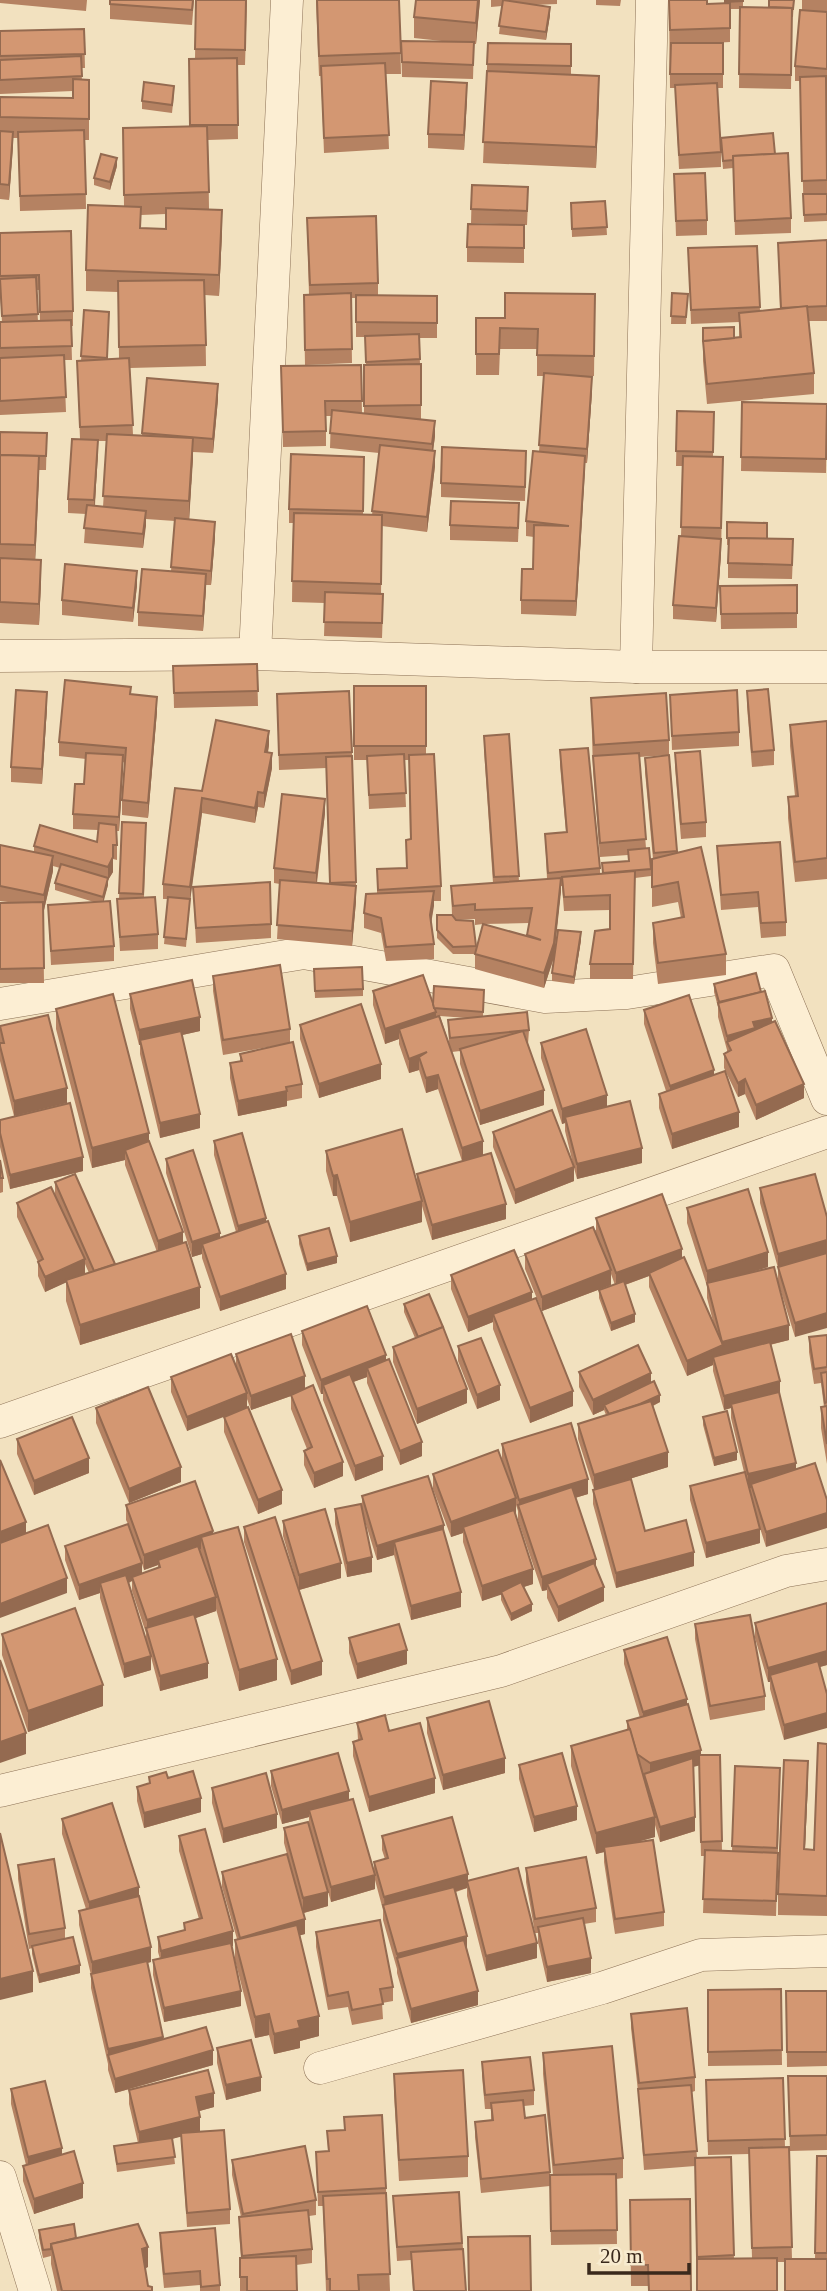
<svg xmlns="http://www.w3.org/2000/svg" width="827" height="2291" font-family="Georgia,serif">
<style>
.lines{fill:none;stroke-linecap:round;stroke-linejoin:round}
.street-casing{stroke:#8c7156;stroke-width:33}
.street{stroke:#fceed3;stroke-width:32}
.wall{fill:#b58262;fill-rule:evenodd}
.shaded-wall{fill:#946a50}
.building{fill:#d39772;stroke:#946a50;stroke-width:2}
</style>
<rect width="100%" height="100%" fill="#f2e1bf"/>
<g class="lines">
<defs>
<g id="street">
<path d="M255 654 287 0"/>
<path d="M0 656 255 654 636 667H827"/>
<path d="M636 667 652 0"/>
<path d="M0 1004 304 953 545 997 627 993 774 970 827 1099"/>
<path d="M0 1422 827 1132"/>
<path d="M0 1791 501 1671 786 1571 827 1564"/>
<path d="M320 2068 602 1988 701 1955 827 1951"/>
<path d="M0 2177 35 2291"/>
</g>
</defs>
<use href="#street" class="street-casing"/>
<use href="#street" class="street"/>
</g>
<g class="wall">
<path d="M0 0H87L86 11 0 3Z"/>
<path d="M110 0H194L192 25 110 19Z"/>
<path d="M196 0H247L245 65H237L238 139 208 140 209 209 222 231 219 296 205 295 206 366 130 368 133 435 142 436V433L218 399 213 453 193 452 189 520 215 537 211 585H206L203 631 138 626V612L171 571 175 521 146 519 143 548 84 543 86 514 68 513V499L80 439 77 361H81L84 310 109 319 107 359 119 358 118 292 86 291V270L124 206 123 128 190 126 195 59ZM166 214V229L141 228V215ZM98 441H107L103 507 95 506Z"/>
<path d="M316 0H399L401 74H386L389 149 324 153 321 76H319Z"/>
<path d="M480 0 476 44H474L473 79 402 77 401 41 451 42 414 38V17Z"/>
<path d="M491 0H557V4L533 5 550 15 546 40 499 34 502 6 491 7Z"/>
<path d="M596 0H621L620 6 596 5Z"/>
<path d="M669 0 707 4 725 3V0H743V7H769L794 0 793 17H792L791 89 739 88 740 9H730V42L712 43H723V88H717L721 145 775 154 791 218V233L735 235 733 168 723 169 721 146V167L679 169 675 88H670Z"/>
<path d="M802 0H827V221L804 222 800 81H795V66L802 10Z"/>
<path d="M84 29 85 68H81L82 80H89V140H85L86 209 20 211 18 138H13L9 200 0 199V97L73 98V91L0 94V31Z"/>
<path d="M488 43 571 44V75L599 97 596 168 483 163Z"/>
<path d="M174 94 172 113 142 109V101Z"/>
<path d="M467 97 464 150 428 148V134Z"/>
<path d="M117 166 110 190 94 185V178Z"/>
<path d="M674 174 707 220V235L676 236Z"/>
<path d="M472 185 528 202 527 225H524V263L467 262V247L500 224 471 223Z"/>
<path d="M605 201 607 235 572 237 571 203Z"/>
<path d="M307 218 378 283V295L437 296V338H419L420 364H421V419L435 436 433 451 435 466 427 532 382 526 381 594 383 609 382 638 324 636 325 603 292 602 293 523H289V509L364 457 363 514 372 515 379 453 330 448 331 416H326V446L283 447 281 366 361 365 362 413H364V365H366L365 337H356V298H351L352 363 305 365 304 310 309 295Z"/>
<path d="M0 233 73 311V326H71L72 360H64L66 412 0 415V322H2L0 291ZM36 290H39L40 320 38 321Z"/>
<path d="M827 240V321H809L814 373V394L707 404 703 361V328L734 338 739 337V322L691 324 688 248 757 246 760 311 780 309 778 243Z"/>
<path d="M672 293 688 294 686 324H671Z"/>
<path d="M595 294 594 376H584L592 391 587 463H585L576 616 521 614V600L533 569 534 537 526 536V521L539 452 544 376H537V349H500L499 375H476V318H505Z"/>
<path d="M742 402 827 404 826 473 741 471Z"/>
<path d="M677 411 714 412 713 456 723 457 721 554 716 622 673 619V605L681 536 683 466H676Z"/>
<path d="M0 432 47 433 46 470H39L35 559 41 580 39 625 0 623Z"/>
<path d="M526 466 525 501 441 497V483Z"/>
<path d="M519 518 518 542 450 540V525Z"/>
<path d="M727 538 793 554 792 579 728 578V545H727Z"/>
<path d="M137 585 133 622 62 615V600Z"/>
<path d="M797 585V628L721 629 720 586Z"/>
<path d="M257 664 258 706 174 708 173 666Z"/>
<path d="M354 686H426V755L441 886V901H434L431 922 434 944V959L386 961 381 933 364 928V913L377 894V869L406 868V840L410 839 409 760H404L406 807 369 809 367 760H354Z"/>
<path d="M747 691 774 750V765L752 767 747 706Z"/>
<path d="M131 694 157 711 148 818 122 815V800L125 763 123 762 119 831H117V860L113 859V872L108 880V885L103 901 114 946V961L51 965 48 905 94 902 55 890V883L60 868 53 866V871L44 910H43L44 983H0V903L8 902 0 901V845L34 852V846L97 842 98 830 73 829V814L84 784 86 759 59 756V742Z"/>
<path d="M277 694 352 752 356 882V901L352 946 277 939 280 884 274 883V868L325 813 317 883 330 884 326 768 279 770Z"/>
<path d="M670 695 739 732V746L672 750Z"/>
<path d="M591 698 669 740V755L639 757 646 848 651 869V876L635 878 633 979H590V964L610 929V910L564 911 562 886H561L554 957 544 988 475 969V954H453L437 938V915H452L451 886 493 883 484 750V736L509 734 519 881 547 879 545 834 566 832 560 765V750L600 868V874L628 861V855L600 857 593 771ZM475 919V925L483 924 476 952V946L456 920ZM529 923 527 937 483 924Z"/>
<path d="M47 707 42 784 11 782V767Z"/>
<path d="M827 721V879L795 882 788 818V797L795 796 790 746V725Z"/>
<path d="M269 745 268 753 272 768 264 808 258 807 255 823 202 813 190 899 186 947 164 944 168 899H163V884L202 791Z"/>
<path d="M675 753 706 822V837L681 839 675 767Z"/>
<path d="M669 755 677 853 726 954V975L658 984 653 943V923L681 918 678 902 652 907V859H653L645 772V758Z"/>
<path d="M122 822 146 838 144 897 158 934V949L120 951 117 899H119Z"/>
<path d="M717 846 786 922V936L761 938 758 907 721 910Z"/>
<path d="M193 887 271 924V938L196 943Z"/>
<path d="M581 940 574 984 552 981V973Z"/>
<path d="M314 969 363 989V996L315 998Z"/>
<path d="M213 976 290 1029V1043L302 1084V1098L287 1101V1106L238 1116 230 1078V1063L240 1061V1054L274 1046 223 1055 213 991Z"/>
<path d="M714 984 761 992 772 1022 804 1098 756 1120 745 1094 738 1097 724 1068V1054L727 1052V1050L718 1017V1007L714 992Z"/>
<path d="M484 990 483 1016 529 1030 528 1044 544 1105 480 1125 460 1064V1051L452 1052 483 1155 506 1219 432 1240 422 1206V1222L350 1242 337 1196H333L326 1171V1151L417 1183V1174L462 1161 438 1089 426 1093 419 1070 409 1073 399 1044V1039L385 1044 373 1005V991L433 1004ZM440 1016 467 1018 448 1020 449 1043Z"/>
<path d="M130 994 200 1031 182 1035 200 1128 160 1138 140 1054V1045H139L130 1009Z"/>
<path d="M56 1009 149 1141 183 1243 200 1308 80 1345 66 1301V1282L45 1292 38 1276V1262L17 1217V1203L55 1196V1182L115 1265 157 1252 125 1165V1160L92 1168 56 1029ZM85 1264 89 1273 80 1276 85 1274Z"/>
<path d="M644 1010 714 1075 739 1127 672 1149 659 1108V1094L666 1091 644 1024Z"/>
<path d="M300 1025 381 1079 319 1098 300 1039Z"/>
<path d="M0 1026 67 1103 14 1116 0 1061Z"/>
<path d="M541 1043 607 1106 642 1163 577 1179 574 1168V1181L515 1204 493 1147V1132L573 1164 565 1131V1123L562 1124 541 1058Z"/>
<path d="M0 1120 83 1171 10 1189 0 1147Z"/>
<path d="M214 1141 266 1222 286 1289 220 1311 202 1258V1254L192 1257 166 1173V1159L220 1238 236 1232 214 1155Z"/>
<path d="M0 1160 3 1178V1192L0 1193Z"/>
<path d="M760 1188 827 1217 795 1337 778 1282V1268L760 1203Z"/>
<path d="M687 1208 768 1267 740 1275 789 1340 770 1345 780 1395 766 1547 754 1509 760 1543 706 1558 690 1500V1486L744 1472 731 1418V1408L724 1410 713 1371V1365L687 1376 649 1287V1276L625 1285 635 1322 611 1331 599 1298V1290L615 1285 611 1274V1285L542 1311 525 1269V1254L596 1232V1218L682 1258 715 1329 707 1298V1286L687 1223Z"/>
<path d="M299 1236 337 1263 307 1271 299 1244Z"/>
<path d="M451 1275 532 1300 573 1406 530 1423 493 1329V1322L468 1332 451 1289Z"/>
<path d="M404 1304 467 1403 417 1424 393 1362V1347L415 1338 404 1312Z"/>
<path d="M302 1331 386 1361 422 1456 400 1465 367 1383V1377L353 1382 383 1470 355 1481 323 1400V1394H321L302 1345Z"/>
<path d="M827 1335V1464L821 1428V1407H824L821 1383 814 1384 809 1352V1337Z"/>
<path d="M458 1346 500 1400 477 1409 458 1361Z"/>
<path d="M236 1354 305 1388 343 1476 314 1488 304 1465V1451L307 1449 291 1409V1396L251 1410 247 1399 187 1431 171 1392V1377L236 1365Z"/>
<path d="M579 1372 651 1382 660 1402 653 1406 668 1467 606 1486 645 1531 694 1566 616 1588 593 1504V1490L594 1489 578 1439V1424L606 1415 604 1410 593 1415 579 1387Z"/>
<path d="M96 1408 181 1482 129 1503 96 1423Z"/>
<path d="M224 1417 282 1504 258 1514 224 1432Z"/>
<path d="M703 1417 737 1460 714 1466 703 1425Z"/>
<path d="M17 1439 89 1473 34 1495 17 1454Z"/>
<path d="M502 1444 588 1494 575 1498 596 1567 604 1601 558 1622 547 1598V1590L542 1591 518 1520V1511L516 1505 515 1513 533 1584 523 1587 532 1611 511 1621 501 1600V1594L482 1601 463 1542V1533L451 1537 433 1489V1474L505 1469 502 1459Z"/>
<path d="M362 1496 444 1532 461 1607 411 1620 394 1555 377 1560 363 1515 372 1572 347 1577 335 1524V1509H362Z"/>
<path d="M126 1505 213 1534 277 1680 239 1691 216 1609V1611L195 1618 208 1678 160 1691 151 1657V1670L124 1678 100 1598V1593L79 1600 65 1560V1546L128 1524 126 1520ZM142 1564 144 1570 158 1565V1568L142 1573ZM132 1581V1591L146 1633V1642L129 1583Z"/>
<path d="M283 1521 341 1578 299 1590 283 1536Z"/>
<path d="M244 1527 322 1675 291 1685 244 1542Z"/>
<path d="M755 1623 827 1665 819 1667 784 1740 770 1689V1682H768L755 1638Z"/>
<path d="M695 1624 765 1696V1710L710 1720 695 1639Z"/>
<path d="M2 1634 103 1706 28 1732 2 1655Z"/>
<path d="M349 1638 407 1664 357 1679 349 1653Z"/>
<path d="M624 1650 687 1705 701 1755H720L722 1851H732L735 1766 780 1782 776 1916 703 1913 705 1856H701L699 1765 693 1766 695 1831 660 1842 655 1825V1837L640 1841 664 1912V1926L615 1934 604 1862V1852L596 1854 571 1766V1746L627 1730V1721L640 1718 624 1664Z"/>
<path d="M427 1718 505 1773 443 1790 427 1733Z"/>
<path d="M357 1723 389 1731 435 1793 369 1812 353 1756V1742L358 1740Z"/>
<path d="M827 1744V1916L778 1915V1894L808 1782 805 1849 814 1850Z"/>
<path d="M519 1765 577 1820 534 1832 519 1779Z"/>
<path d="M271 1771 349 1800 374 1871V1862L385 1859 382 1850V1836L468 1881 537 1958 486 1971 467 1896V1888L456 1892 478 2005 411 2023 397 1973V1969L383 1920V1910L375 1880V1889L331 1902 318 1857 328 1906 304 1913 305 1934 300 1935 319 2036 300 2041V2048L274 2054 269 2035 255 2038 235 1960V1940L237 1939 222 1887V1872L293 1876 284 1843V1828L309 1825V1817L282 1824 271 1786Z"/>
<path d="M149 1777 168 1778 201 1812 144 1828 137 1801V1787L149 1783Z"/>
<path d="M212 1788 277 1828 223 1843 212 1803Z"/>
<path d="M62 1819 139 1896 151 1962 147 1963 163 2039 213 2065 115 2093 108 2070V2064L91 1988V1975L79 1925V1911L86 1909 62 1834Z"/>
<path d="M179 1836 233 1946H232L241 2006 164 2022 153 1975V1960L160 1959 158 1952V1937L184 1930V1923L199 1919 179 1851Z"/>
<path d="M18 1865 65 1928V1939L80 1973 39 1983 32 1954V1948L29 1949 18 1879Z"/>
<path d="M526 1868 596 1908V1922L584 1924 591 1973 547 1982 538 1942V1933H535L526 1882Z"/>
<path d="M316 1932 393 1987V2001L382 2003 383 2019 352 2025 348 2007 328 2010 316 1947Z"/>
<path d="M781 1989 782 2065 708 2066V1990Z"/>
<path d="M786 1991H827V2066L787 2067Z"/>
<path d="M631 2014 695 2077V2091L692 2092 697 2158 731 2157 734 2259 752 2258 749 2154 708 2155 706 2080 783 2078 785 2147H789L792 2259H815L817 2156H827V2291L785 2262H777L697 2291 695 2166 644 2170 638 2091 631 2028Z"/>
<path d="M217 2048 261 2091 226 2100 217 2063Z"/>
<path d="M543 2053 623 2158V2178L616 2179 617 2244 551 2245 550 2186 481 2193 475 2137V2122L491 2120V2109H485L482 2076V2062L534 2090V2105L524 2106 525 2118 545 2115 550 2175H553L543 2074Z"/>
<path d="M394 2074 468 2156V2177L399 2181 394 2094Z"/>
<path d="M788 2076H827V2150L790 2151Z"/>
<path d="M11 2089 62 2154 83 2198 34 2214 23 2181V2166L26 2165 11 2104Z"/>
<path d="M129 2090 214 2107 199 2111 200 2131 230 2209V2224L187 2227 181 2136 172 2139 175 2164 117 2172 114 2146 138 2143 129 2104Z"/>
<path d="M344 2117 386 2188 390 2291H326L323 2206H318L316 2152 328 2151 327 2131 344 2130Z"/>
<path d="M232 2160 316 2200V2215L309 2216 312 2249V2263L296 2265 297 2291H240V2258H241L239 2232V2217H241L232 2175Z"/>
<path d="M459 2192 466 2291H413L411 2260 397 2261 393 2196Z"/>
<path d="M690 2199 648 2286H631L630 2200Z"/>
<path d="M39 2230 76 2238 148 2267 145 2268 148 2286 152 2291H57L51 2264V2256L43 2258 39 2238Z"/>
<path d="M160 2233 220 2285V2291H200V2285L164 2288 160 2247Z"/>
</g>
<g class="shaded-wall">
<path d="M478 0H480L476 44V23Z"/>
<path d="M550 7V15L546 40V32Z"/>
<path d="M599 76V97L596 168V147Z"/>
<path d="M467 83V97L464 150V135Z"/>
<path d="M13 132V147L9 200V185Z"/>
<path d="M117 158V166L110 190V182Z"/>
<path d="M222 210V231L219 296V275Z"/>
<path d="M592 377V391L587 463V449Z"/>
<path d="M218 384V399L213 453V439Z"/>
<path d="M435 421V436L432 459V444Z"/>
<path d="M193 438V459L189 522V501Z"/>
<path d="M98 440V455L94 515V500Z"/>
<path d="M435 451V466L427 532V517Z"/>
<path d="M39 456V477L35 566V545Z"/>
<path d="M585 456V470L576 616V601Z"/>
<path d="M146 511V526L143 548V534Z"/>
<path d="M215 522V537L211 585V571Z"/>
<path d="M721 539V554L716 622V608Z"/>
<path d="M41 560V580L39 625V604Z"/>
<path d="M137 571V585L133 622V608Z"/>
<path d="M206 574V589L203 631V616Z"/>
<path d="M47 692V707L42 784V769Z"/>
<path d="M157 697V711L148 818V803Z"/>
<path d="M269 731V745L265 767V752Z"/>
<path d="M272 753V768L264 808V793Z"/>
<path d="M123 755V770L119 831V817Z"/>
<path d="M258 792V807L255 823V808Z"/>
<path d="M202 798V813L190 902V887Z"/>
<path d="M325 799V813L316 887V873Z"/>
<path d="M113 845V872L108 880V885L103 904V897L108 880V867Z"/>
<path d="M53 856V871L44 910V895Z"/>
<path d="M561 878V892L554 957 544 988V973Z"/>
<path d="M356 886V901L352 946V931Z"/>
<path d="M434 891V906L430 930V915Z"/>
<path d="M581 932V940L574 984V977Z"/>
<path d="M436 1012V1027L399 1029V1039L385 1044V1029Z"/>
<path d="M200 1017V1031L142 1044 140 1040V1045H139V1030Z"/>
<path d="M772 1018V1032L727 1043V1036L753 1022Z"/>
<path d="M427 1052 419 1057V1070L409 1073V1059Z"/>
<path d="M381 1064V1079L319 1098V1084Z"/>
<path d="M714 1070V1085L670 1100V1086Z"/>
<path d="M438 1075V1089L426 1093V1078Z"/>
<path d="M745 1079V1094L738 1097V1083Z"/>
<path d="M804 1084V1098L756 1120V1105Z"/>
<path d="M67 1088V1103L14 1116V1101Z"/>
<path d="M544 1090V1105L480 1125V1111Z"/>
<path d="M287 1091V1106L238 1116V1101Z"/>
<path d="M607 1095V1109L565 1117V1123L562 1124V1109Z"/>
<path d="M739 1112V1127L672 1149V1134Z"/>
<path d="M200 1114V1128L160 1138V1123Z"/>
<path d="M149 1133V1154L125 1150V1160L92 1168V1148Z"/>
<path d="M483 1141V1156L462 1162V1148Z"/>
<path d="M642 1148V1163L577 1179V1164Z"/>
<path d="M83 1157V1171L10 1189V1175Z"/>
<path d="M574 1167V1181L515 1204V1190Z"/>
<path d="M337 1175V1196H333V1176Z"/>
<path d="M422 1201V1222L350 1242V1222Z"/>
<path d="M506 1204V1219L432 1240V1225Z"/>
<path d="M266 1218V1233L238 1240V1226Z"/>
<path d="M183 1232V1247L158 1256V1241Z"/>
<path d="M220 1233V1248L202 1244V1254L192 1257V1242Z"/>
<path d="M827 1240V1255L778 1268V1254Z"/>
<path d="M682 1249V1264L649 1273V1276L616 1288V1273Z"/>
<path d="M768 1252V1267L707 1286V1271Z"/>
<path d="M337 1256V1263L307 1271V1264Z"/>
<path d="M85 1259V1274L45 1292V1277Z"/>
<path d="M611 1270V1285L542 1311V1297Z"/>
<path d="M286 1274V1289L220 1311V1297Z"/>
<path d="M200 1287V1308L80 1345V1325Z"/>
<path d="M532 1292V1307L493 1314V1322L468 1332V1317Z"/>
<path d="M827 1313V1328L795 1337V1323Z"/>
<path d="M635 1314V1322L611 1331V1323Z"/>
<path d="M789 1325V1340L723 1356 713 1357V1365L687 1376V1361L722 1346V1342Z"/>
<path d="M386 1355V1370L367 1368V1377L326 1392 323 1385V1394H321V1380Z"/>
<path d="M651 1373V1388L604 1405V1410L593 1415V1400Z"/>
<path d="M305 1376V1391L251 1410V1396Z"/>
<path d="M780 1381V1395L732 1408 731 1404V1408L724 1410V1396Z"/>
<path d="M500 1385V1400L477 1409V1395Z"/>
<path d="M467 1389V1403L417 1424V1409Z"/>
<path d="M573 1391V1406L530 1423V1408Z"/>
<path d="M247 1393V1408L187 1431V1417Z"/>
<path d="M660 1395V1402L611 1426V1418Z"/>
<path d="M422 1442V1456L400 1465V1451Z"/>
<path d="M668 1452V1467L594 1490V1475Z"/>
<path d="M737 1452V1460L714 1466V1458Z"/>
<path d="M383 1456V1470L355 1481V1466Z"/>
<path d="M89 1458V1473L34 1495V1481Z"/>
<path d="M343 1462V1476L314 1488V1473Z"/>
<path d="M796 1463V1478L751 1484V1488L748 1489V1474Z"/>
<path d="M181 1467V1482L129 1503V1489Z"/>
<path d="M588 1479V1494L521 1514 519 1509V1500Z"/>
<path d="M282 1490V1504L258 1514V1500Z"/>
<path d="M516 1498V1513L464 1532 463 1527V1533L451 1537V1522Z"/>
<path d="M827 1513V1528L766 1547V1532Z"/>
<path d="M26 1522V1536L0 1546V1532Z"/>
<path d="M444 1525V1540L394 1542V1555L377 1560V1546Z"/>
<path d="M760 1529V1543L706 1558V1543Z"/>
<path d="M213 1531V1545L201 1537V1549L160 1564 158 1560V1565L144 1570V1555Z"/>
<path d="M694 1552V1566L616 1588V1573Z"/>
<path d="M372 1557V1572L347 1577V1563Z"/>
<path d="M596 1559V1573L547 1584V1590L542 1591V1577Z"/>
<path d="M142 1563V1578L132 1577V1581L102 1592 100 1583V1593L79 1600V1585Z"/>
<path d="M341 1563V1578L299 1590V1575Z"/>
<path d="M533 1569V1584L482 1601V1586Z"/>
<path d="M67 1578V1593L0 1618V1604Z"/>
<path d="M604 1587V1601L558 1622V1607Z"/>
<path d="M461 1592V1607L411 1620V1606Z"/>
<path d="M216 1597V1611L148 1635 147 1630V1620Z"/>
<path d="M532 1604V1611L511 1621V1614Z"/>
<path d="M407 1650V1664L357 1679V1664Z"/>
<path d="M827 1651V1665L772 1681 770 1675V1682H768V1668Z"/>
<path d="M151 1656V1670L124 1678V1664Z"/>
<path d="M277 1659V1680L239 1691V1670Z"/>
<path d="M322 1661V1675L291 1685V1671Z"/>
<path d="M208 1663V1678L160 1691V1676Z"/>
<path d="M103 1685V1706L28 1732V1711Z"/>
<path d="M687 1699V1713L643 1726V1712Z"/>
<path d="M827 1713V1728L784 1740V1725Z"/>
<path d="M26 1733V1754L0 1763V1742Z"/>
<path d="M701 1750V1765L650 1778V1763Z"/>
<path d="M505 1758V1773L443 1790V1775Z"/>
<path d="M808 1761V1782L804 1870V1849Z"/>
<path d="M435 1778V1793L369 1812V1797Z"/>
<path d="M349 1791V1806L309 1810V1817L282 1824V1810Z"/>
<path d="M201 1798V1812L144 1828V1813Z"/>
<path d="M577 1806V1820L534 1832V1817Z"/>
<path d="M277 1814V1828L223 1843V1829Z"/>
<path d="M655 1817V1837L605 1851 604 1847V1852L596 1854V1833Z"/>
<path d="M695 1817V1831L660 1842V1827Z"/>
<path d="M468 1874V1886L467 1881V1888L385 1911 384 1897Z"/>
<path d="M375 1875V1889L331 1902V1887Z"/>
<path d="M139 1887V1901L89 1917V1902Z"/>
<path d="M328 1892V1906L303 1913V1898Z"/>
<path d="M305 1919V1934L240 1952V1938Z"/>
<path d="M233 1931V1946L161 1965V1951Z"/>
<path d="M467 1936V1950L397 1958V1969V1954Z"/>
<path d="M537 1943V1958L486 1971V1956Z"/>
<path d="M151 1947V1962L92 1976V1962Z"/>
<path d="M591 1958V1973L547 1982V1967Z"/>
<path d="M80 1965V1973L39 1983V1975Z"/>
<path d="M33 1971V1992L0 2000V1979Z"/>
<path d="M241 1991V2006L164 2022V2008Z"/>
<path d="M478 1991V2005L411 2023V2009Z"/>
<path d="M269 2014V2035L255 2038V2017Z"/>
<path d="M319 2016V2036L300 2041V2048L274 2054V2034L298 2021Z"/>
<path d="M163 2037V2052L108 2055V2064V2049Z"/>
<path d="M213 2050V2065L115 2093V2079Z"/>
<path d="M261 2077V2091L226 2100V2085Z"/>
<path d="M214 2093V2107L196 2112V2097Z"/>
<path d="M200 2117V2132L139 2147V2132Z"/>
<path d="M62 2148V2163L28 2171V2157Z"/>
<path d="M83 2183V2198L34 2214V2199Z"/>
<path d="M148 2247V2267L142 2270V2249Z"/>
</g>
<g class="building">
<path d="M110 0H193L192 10 110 4Z"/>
<path d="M196 0H246L245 50 195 49Z"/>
<path d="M317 0H399L401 53 319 56Z"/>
<path d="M416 0H478L476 23 414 17Z"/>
<path d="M503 0 550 7 546 32 499 26Z"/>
<path d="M669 0H707V4L730 3V28L670 30Z"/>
<path d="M725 0H743V1L725 2Z"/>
<path d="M769 0H794L793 9H792V8L769 7Z"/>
<path d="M740 7 792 8 791 75 739 74Z"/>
<path d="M800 10 827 12V69L795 66Z"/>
<path d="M84 29 85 54 0 56V31Z"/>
<path d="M401 41 474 42 473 65 402 62Z"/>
<path d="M488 43 571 44V66L487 64Z"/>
<path d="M671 43H723V74H670Z"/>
<path d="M81 56 82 76 0 80V60Z"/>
<path d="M237 58 238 125H190L189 59Z"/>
<path d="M385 63 389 135 324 138 321 66Z"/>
<path d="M487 71 599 76 596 147 483 142Z"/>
<path d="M826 76 827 180 802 181 800 77Z"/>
<path d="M73 79 89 80V119L0 117V97L73 98Z"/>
<path d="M431 81 467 83 464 135 428 134Z"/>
<path d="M144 82 174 86 172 105 142 101Z"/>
<path d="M717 83 721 152 679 155 675 85Z"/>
<path d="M207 126 209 192 124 195 123 128Z"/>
<path d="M84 130 86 194 20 196 18 132Z"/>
<path d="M0 131 13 132 9 185 0 184Z"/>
<path d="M773 133 775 154 733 156V160L723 161 721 138Z"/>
<path d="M788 153 791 218 735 221 733 156Z"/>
<path d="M101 154 117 158 110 182 94 178Z"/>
<path d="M705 173 707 220 676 221 674 174Z"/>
<path d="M472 185 528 187 527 211 471 209Z"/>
<path d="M803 194H827V214L804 215Z"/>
<path d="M605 201 607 227 572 229 571 203Z"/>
<path d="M88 205 141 207 140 228 166 229V208L222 210 219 275 86 270Z"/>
<path d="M376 216 378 283 310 285 307 218Z"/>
<path d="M468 224 524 225V248L467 247Z"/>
<path d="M71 231 73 311 40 312 39 275 0 276V233Z"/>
<path d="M827 240V306L781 308 778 243Z"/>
<path d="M757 246 760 307 691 310 688 248Z"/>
<path d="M36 277 38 314 2 316 0 279Z"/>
<path d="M204 280 206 345 119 347 118 281Z"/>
<path d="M351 293 352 349 305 350 304 295Z"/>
<path d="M505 293 595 294 594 356 537 355 538 329 500 328 499 354H476V318H505Z"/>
<path d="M672 293 688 294 686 317 671 316Z"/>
<path d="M356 295 437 296V323L356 322Z"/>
<path d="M807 306 814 373 707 384 703 341 741 337 739 313Z"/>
<path d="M84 310 109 312 107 358 81 356Z"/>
<path d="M71 320 72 346 0 348V322Z"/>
<path d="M734 327V338L703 341V328Z"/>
<path d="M419 334 420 359 366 362 365 336Z"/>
<path d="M64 355 66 397 0 401V358Z"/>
<path d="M129 358 133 425 80 427 77 361Z"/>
<path d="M421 364V405L364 406V365Z"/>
<path d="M361 365 362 401H325L326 431 283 432 281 366Z"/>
<path d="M544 373 592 377 587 449 539 445Z"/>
<path d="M147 378 218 384 213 439 142 433Z"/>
<path d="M742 402 827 404 826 459 741 457Z"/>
<path d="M332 410 435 421 432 444 330 433Z"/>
<path d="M677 411 714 412 713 452 676 451Z"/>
<path d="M0 432 47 433 46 456 0 455Z"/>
<path d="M107 434 193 438 189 501 103 496Z"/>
<path d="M72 439 98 440 94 500 68 499Z"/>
<path d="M380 445 435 451 427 517 372 511Z"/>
<path d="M442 447 526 451 525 487 441 483Z"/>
<path d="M533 451 585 456 576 601 521 600 522 569H533L534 525 569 526 526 521Z"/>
<path d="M291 454 364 457 363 511 289 509Z"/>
<path d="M0 455 39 456 35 545 0 544Z"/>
<path d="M683 456 723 457 721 528 681 527Z"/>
<path d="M451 501 519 503 518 528 450 525Z"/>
<path d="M87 505 146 511 143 534 84 528Z"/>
<path d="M294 513 382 515 381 584 292 581Z"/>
<path d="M175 518 215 522 211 571 171 567Z"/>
<path d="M727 522 767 523V539L727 538Z"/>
<path d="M679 536 721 539 716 608 673 605Z"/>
<path d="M729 538 793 539 792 565 728 563Z"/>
<path d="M0 558 41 560 39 604 0 602Z"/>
<path d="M65 564 137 571 133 608 62 600Z"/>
<path d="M142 569 206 574 203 616 138 612Z"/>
<path d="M797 585V613L721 614 720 586Z"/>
<path d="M325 592 383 594 382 623 324 622Z"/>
<path d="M257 664 258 691 174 693 173 666Z"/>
<path d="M65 680 131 687 130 694 157 697 148 803 122 800 126 748 59 742Z"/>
<rect x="354" y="686" width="72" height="60"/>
<path d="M768 689 774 750 752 752 747 691Z"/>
<path d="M16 690 47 692 42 769 11 767Z"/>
<path d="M737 690 739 732 672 736 670 695Z"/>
<path d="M349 691 352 752 279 755 277 694Z"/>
<path d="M666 693 669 740 594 745 591 698Z"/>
<path d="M216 720 269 731 265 752 272 753 264 793 258 792 255 808 202 798 190 887 163 884 175 788 202 791Z"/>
<path d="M827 721V858L795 862 788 797 798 796 790 725Z"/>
<path d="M509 734 519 876 494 877 484 736Z"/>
<path d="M588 748 600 868 548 873 545 834 567 832 560 750Z"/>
<path d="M700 751 706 822 681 824 675 753Z"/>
<path d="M86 753 123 755 119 817 73 814 75 784H84Z"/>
<path d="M639 753 646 839 600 843 593 756Z"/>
<path d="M404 754 406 793 369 795 367 756Z"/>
<path d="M434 754 441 886 378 890 377 869 407 868 406 840 411 839 409 755Z"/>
<path d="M669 755 677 851 654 853 645 758Z"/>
<path d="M352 756 356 882 330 883 326 757Z"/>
<path d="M282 794 325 799 316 873 274 868Z"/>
<path d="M122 822 146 823 143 894 119 893Z"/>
<path d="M99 823 116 825 117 845H113V857L108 867 34 846 40 825 97 842Z"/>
<path d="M780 842 786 922 761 923 758 892 721 895 717 846Z"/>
<path d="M0 845 53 856 44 895 0 886Z"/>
<path d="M701 847 726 954 658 963 653 923 684 917 678 882 652 887V859Z"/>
<path d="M649 848 651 869 603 873 602 863 629 861 628 850Z"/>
<path d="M61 864 108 878 103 897 55 883Z"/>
<path d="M635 871 633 964H590L595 931 610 929V895L564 897 562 877Z"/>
<path d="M561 878 554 943 544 973 475 954 483 924 541 940 527 935 532 908 475 910V904L453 906 451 886Z"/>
<path d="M280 880 356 886 352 931 277 925Z"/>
<path d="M270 882 271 924 196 928 193 887Z"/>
<path d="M434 891 430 915 434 944 386 947 381 918 364 913 366 894Z"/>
<path d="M155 897 158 934 120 937 117 899Z"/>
<path d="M168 897 190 899 186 939 164 937Z"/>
<path d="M110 901 114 946 51 951 48 905Z"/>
<path d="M43 902 44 968 0 969V903Z"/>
<path d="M437 915H452L456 920 473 921 476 946 453 947 437 930Z"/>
<path d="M558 930 581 932 574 977 552 973Z"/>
<path d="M280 965 290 1029 223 1040 213 976Z"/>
<path d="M362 967 363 989 315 991 314 969Z"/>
<path d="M756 973 761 992 719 1002 714 984Z"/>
<path d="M423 975 436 1012 385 1029 373 991Z"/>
<path d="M192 980 200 1017 139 1030 130 994Z"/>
<path d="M434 986 484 990 483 1012 434 1008 433 1004Z"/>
<path d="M765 991 772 1018 753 1022 755 1028 727 1036 718 1003Z"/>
<path d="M113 994 149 1133 92 1148 56 1009Z"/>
<path d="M689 995 714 1070 670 1086 644 1010Z"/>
<path d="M361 1004 381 1064 319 1084 300 1025Z"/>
<path d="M527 1012 529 1030 450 1038 448 1020Z"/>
<path d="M48 1015 67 1088 14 1101 0 1046V1043H4L0 1026Z"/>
<path d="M439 1016 483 1141 462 1148 438 1075 426 1078 419 1057 427 1052 409 1059 399 1029Z"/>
<path d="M775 1021 804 1084 756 1105 745 1079 738 1083 724 1054 731 1050 727 1042Z"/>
<path d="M586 1029 607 1095 562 1109 541 1043Z"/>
<path d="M181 1031 200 1114 160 1123 140 1040Z"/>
<path d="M523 1031 544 1090 480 1111 460 1049Z"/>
<path d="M293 1042 302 1084 286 1087 287 1091 238 1101 230 1063 242 1061 240 1054Z"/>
<path d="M725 1071 739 1112 672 1134 659 1094Z"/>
<path d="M630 1101 642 1148 577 1164 565 1117Z"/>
<path d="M70 1103 83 1157 10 1175 0 1133V1120Z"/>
<path d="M552 1110 574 1167 515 1190 493 1132Z"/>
<path d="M402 1129 422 1201 350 1222 337 1175 333 1176 326 1151Z"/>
<path d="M242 1133 266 1218 238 1226 214 1141Z"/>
<path d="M149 1141 183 1232 158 1241 125 1150Z"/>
<path d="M193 1150 220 1233 192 1242 166 1159Z"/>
<path d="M491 1153 506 1204 432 1225 417 1174Z"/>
<path d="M0 1160 3 1178H0Z"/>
<path d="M75 1174 115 1264 94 1271 55 1182Z"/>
<path d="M815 1174 827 1217V1240L778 1254 760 1188Z"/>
<path d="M51 1187 85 1259 45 1277 38 1262 43 1259 17 1203Z"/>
<path d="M748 1189 768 1252 707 1271 687 1208Z"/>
<path d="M662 1194 682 1249 616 1273 596 1218Z"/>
<path d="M268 1221 286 1274 220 1297 202 1244Z"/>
<path d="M593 1227 611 1270 542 1297 525 1254Z"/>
<path d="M329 1228 337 1256 307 1264 299 1236Z"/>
<path d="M186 1242 200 1287 80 1325 66 1280Z"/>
<path d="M514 1250 532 1292 468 1317 451 1275Z"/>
<path d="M827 1253V1313L795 1323 778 1267Z"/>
<path d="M684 1257 723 1345 687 1361 649 1273Z"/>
<path d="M774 1267 789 1325 722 1342 707 1283Z"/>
<path d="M624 1281 635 1314 611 1323 599 1290Z"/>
<path d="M429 1294 443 1327 418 1337 404 1304Z"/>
<path d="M536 1298 573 1391 530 1408 493 1314Z"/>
<path d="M367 1306 386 1355 321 1380 302 1331Z"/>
<path d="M443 1327 467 1389 417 1409 393 1347Z"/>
<path d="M291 1334 305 1376 251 1396 236 1354Z"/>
<path d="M827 1335V1367L814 1369 809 1337Z"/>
<path d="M481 1338 500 1385 477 1395 458 1346Z"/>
<path d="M770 1342 780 1381 724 1396 713 1357Z"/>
<path d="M638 1345 651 1373 593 1400 579 1372Z"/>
<path d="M231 1354 247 1393 187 1417 171 1377Z"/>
<path d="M389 1359 422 1442 400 1451 367 1368Z"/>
<path d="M827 1372V1402L825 1403 821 1373Z"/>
<path d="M350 1374 383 1456 355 1466 323 1385Z"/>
<path d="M654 1381 660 1395 640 1404 609 1414 604 1405Z"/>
<path d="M313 1385 343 1462 314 1473 304 1451 312 1447 291 1395Z"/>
<path d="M148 1387 181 1467 129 1489 96 1408Z"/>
<path d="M779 1392 796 1463 748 1474 731 1404Z"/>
<path d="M651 1401 668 1452 594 1475 578 1424Z"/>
<path d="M827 1406V1444L821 1407Z"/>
<path d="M248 1407 282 1490 258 1500 224 1417Z"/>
<path d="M727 1411 737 1452 714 1458 703 1417Z"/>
<path d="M72 1417 89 1458 34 1481 17 1439Z"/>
<path d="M571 1423 588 1479 519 1500 502 1444Z"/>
<path d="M498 1450 516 1498 451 1522 433 1474Z"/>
<path d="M0 1460 26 1522 0 1532Z"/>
<path d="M815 1463 827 1500V1513L766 1532 751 1484Z"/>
<path d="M745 1472 760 1529 706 1543 690 1486Z"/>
<path d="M428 1476 444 1525 377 1546 362 1496Z"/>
<path d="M631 1479 645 1531 686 1520 694 1552 616 1573 593 1490Z"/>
<path d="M195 1481 213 1531 144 1555 126 1505Z"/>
<path d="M572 1487 596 1559 542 1577 518 1505Z"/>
<path d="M361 1504 372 1557 347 1563 335 1509Z"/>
<path d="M325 1509 341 1563 299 1575 283 1521Z"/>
<path d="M514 1510 533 1569 482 1586 463 1527Z"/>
<path d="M275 1517 322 1661 291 1671 244 1527Z"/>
<path d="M128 1524 142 1563 79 1585 65 1546Z"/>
<path d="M48 1525 67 1578 0 1604V1543Z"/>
<path d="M238 1527 277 1659 239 1670 201 1537Z"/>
<path d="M443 1529 461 1592 411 1606 394 1542Z"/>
<path d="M198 1546 216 1597 147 1620 132 1577 160 1567 158 1560Z"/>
<path d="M594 1563 604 1587 558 1607 547 1584Z"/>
<path d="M126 1575 151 1656 124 1664 100 1583Z"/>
<path d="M521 1582 532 1604 511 1614 501 1592Z"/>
<path d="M827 1603V1651L768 1668 755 1623Z"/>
<path d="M75 1608 103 1685 28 1711 2 1634Z"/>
<path d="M194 1614 208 1663 160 1676 146 1628Z"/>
<path d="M750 1615 765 1696 710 1706 695 1624Z"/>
<path d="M399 1624 407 1650 357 1664 349 1638Z"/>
<path d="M667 1637 687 1699 643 1712 624 1650Z"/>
<path d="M0 1660 26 1733 0 1742Z"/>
<path d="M818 1661 827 1694V1713L784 1725 770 1675Z"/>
<path d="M489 1701 505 1758 443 1775 427 1718Z"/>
<path d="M688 1704 701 1750 650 1763 637 1754 627 1721Z"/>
<path d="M385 1715 389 1731 420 1723 435 1778 369 1797 353 1742 362 1739 357 1723Z"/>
<path d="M630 1729 655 1817 596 1833 571 1746Z"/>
<path d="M818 1743 827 1744V1896L778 1894 784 1760 808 1761 804 1849 814 1850Z"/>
<path d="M338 1753 349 1791 282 1810 271 1771Z"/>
<path d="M562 1753 577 1806 534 1817 519 1765Z"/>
<path d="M699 1755H720L722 1841 701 1842Z"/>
<path d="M693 1758 695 1817 660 1827 644 1774Z"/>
<path d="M735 1766 780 1768 777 1848 732 1846Z"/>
<path d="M193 1771 201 1798 144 1813 137 1787 150 1783 149 1777 166 1772 168 1778Z"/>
<path d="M266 1773 277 1814 223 1829 212 1788Z"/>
<path d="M353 1799 375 1875 331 1887 309 1810Z"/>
<path d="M112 1803 139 1887 89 1902 62 1819Z"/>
<path d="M452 1817 468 1874 384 1897 374 1862 388 1858 382 1836Z"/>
<path d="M308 1822 328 1892 303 1898 284 1828Z"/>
<path d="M205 1829 233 1931 161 1951 158 1937 185 1930 184 1923 202 1918 179 1836Z"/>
<path d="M0 1833 33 1971 0 1979Z"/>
<path d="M653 1840 664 1912 615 1919 604 1847Z"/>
<path d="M705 1850 778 1853 776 1901 703 1899Z"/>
<path d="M287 1854 305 1919 240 1938 222 1872Z"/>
<path d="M586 1857 596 1908 535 1919 526 1868Z"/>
<path d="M54 1859 65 1928 29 1934 18 1865Z"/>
<path d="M518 1868 537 1943 486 1956 467 1881Z"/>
<path d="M454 1887 467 1936 397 1954 383 1905Z"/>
<path d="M139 1896 151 1947 92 1962 79 1911Z"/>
<path d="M583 1918 591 1958 547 1967 538 1927Z"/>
<path d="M380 1920 393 1987 380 1989 383 2004 352 2010 348 1992 328 1996 316 1932Z"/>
<path d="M297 1925 319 2016 298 2021 300 2028 274 2034 269 2014 255 2017 235 1940Z"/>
<path d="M73 1937 80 1965 39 1975 32 1946Z"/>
<path d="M464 1940 478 1991 411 2009 397 1958Z"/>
<path d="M231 1943 241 1991 164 2008 153 1960Z"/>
<path d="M147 1961 163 2037 108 2049 91 1974Z"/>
<path d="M781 1989 782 2050 708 2052V1990Z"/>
<path d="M786 1991H827V2052H787Z"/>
<path d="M687 2008 695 2077 639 2083 631 2014Z"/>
<path d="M206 2027 213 2050 115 2079 108 2055Z"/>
<path d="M251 2040 261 2077 226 2085 217 2048Z"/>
<path d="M612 2046 623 2158 554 2165 543 2053Z"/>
<path d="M530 2057 534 2090 485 2095 482 2062Z"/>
<path d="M208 2070 214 2093 196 2097 200 2117 139 2132 129 2090Z"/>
<path d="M463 2070 468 2156 399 2160 394 2074Z"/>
<path d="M788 2076H827V2135L790 2136Z"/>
<path d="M783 2078 785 2139 708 2141 706 2080Z"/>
<path d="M45 2081 62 2148 28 2157 11 2089Z"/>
<path d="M691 2085 697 2151 644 2155 638 2089Z"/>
<path d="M523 2100 525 2118 545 2115 550 2172 481 2179 475 2122 493 2120 491 2103Z"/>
<path d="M382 2115 386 2188 318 2192 316 2152 329 2151 327 2131 345 2130 344 2117Z"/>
<path d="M224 2130 230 2209 187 2213 181 2133Z"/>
<path d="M172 2138 175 2157 117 2164 114 2146Z"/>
<path d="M305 2146 316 2200 243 2214 232 2160Z"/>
<path d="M789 2147 792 2247 752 2248 749 2148Z"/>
<path d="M74 2151 83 2183 34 2199 23 2166Z"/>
<path d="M817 2156H827V2253H815Z"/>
<path d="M731 2157 734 2255 697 2257 695 2158Z"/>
<path d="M616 2174 617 2230 551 2231 550 2175Z"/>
<path d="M459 2192 462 2243 397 2247 393 2196Z"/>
<path d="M386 2193 390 2274 358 2275 359 2291H330V2279H327L323 2196Z"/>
<path d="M690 2199 691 2291H649L648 2265H631L630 2200Z"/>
<path d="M308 2210 312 2249 242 2256 239 2217Z"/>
<path d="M74 2224 76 2238 51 2244V2249L43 2250 39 2230Z"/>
<path d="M138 2224 148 2247 142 2249 148 2286 152 2287V2291H62L51 2244Z"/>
<path d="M215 2228 220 2285 201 2287 200 2271 164 2274 160 2233Z"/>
<path d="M530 2236 531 2291H469L468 2237Z"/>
<path d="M463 2249 466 2291H414L411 2252Z"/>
<path d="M296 2256 297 2291H247V2277H240V2258Z"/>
<path d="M777 2258V2291H697V2259Z"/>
<rect x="785" y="2259" width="42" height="32"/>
</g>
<path d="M589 2263v10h100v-10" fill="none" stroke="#3a291c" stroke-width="3.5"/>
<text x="600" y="2263" font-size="21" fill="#3a291c" stroke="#f8ebcf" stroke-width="5" paint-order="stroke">20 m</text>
</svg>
